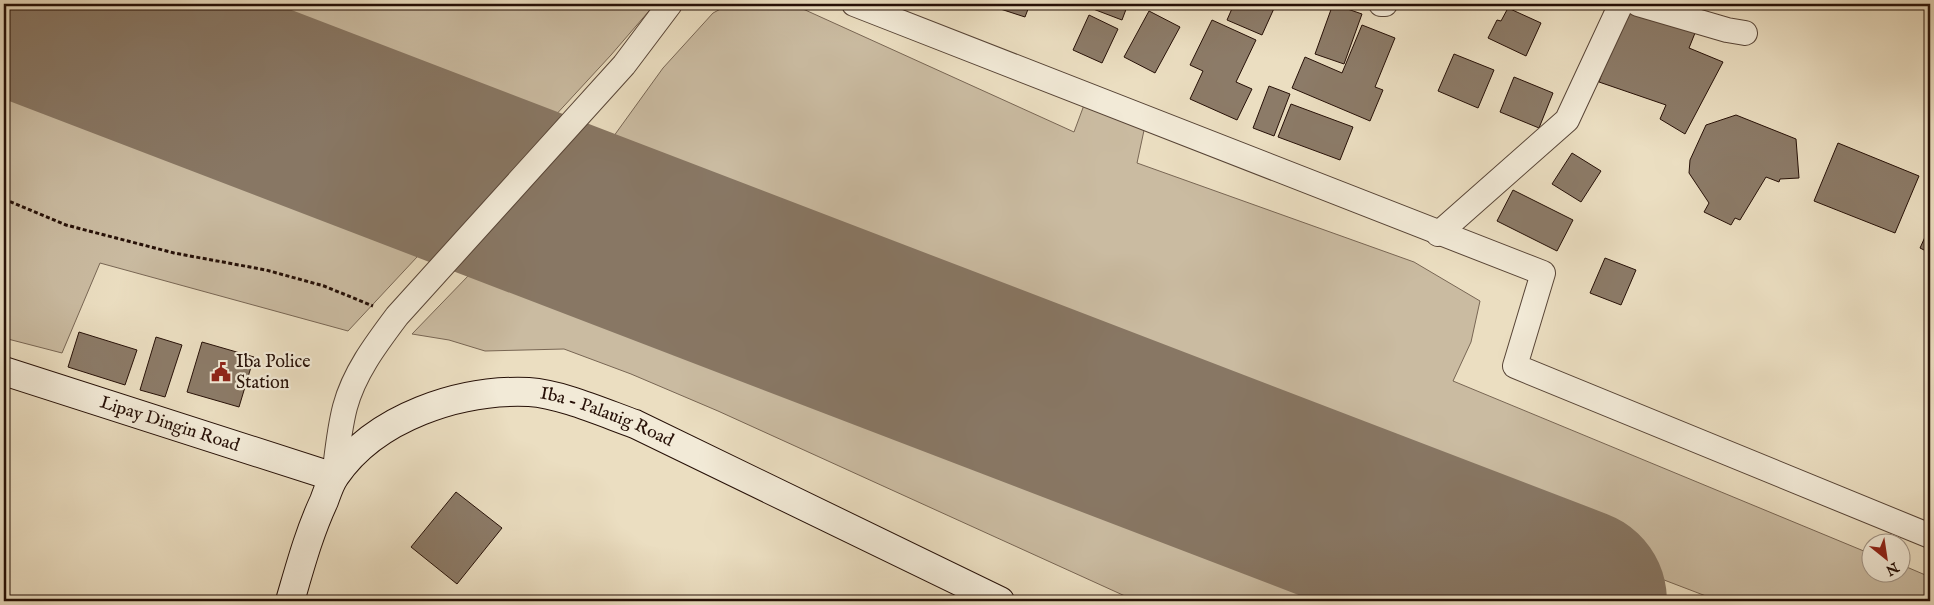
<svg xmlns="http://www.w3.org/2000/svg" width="1934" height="605" font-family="'IM FELL English',serif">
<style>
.green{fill:#cabba1;stroke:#786654}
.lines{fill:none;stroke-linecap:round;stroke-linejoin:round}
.runway{stroke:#887764;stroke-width:186}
.building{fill:#8c7b68;stroke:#261007}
.street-casing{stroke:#574436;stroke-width:26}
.secondary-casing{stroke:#261007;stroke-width:30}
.path{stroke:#261007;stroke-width:3;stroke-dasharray:4 2.5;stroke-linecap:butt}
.street{stroke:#f2ead7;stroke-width:24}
.secondary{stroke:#f2ead7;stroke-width:28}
.labels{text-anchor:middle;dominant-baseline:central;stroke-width:4.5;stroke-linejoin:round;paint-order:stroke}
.poi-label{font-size:18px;fill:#261007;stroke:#f2ead7;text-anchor:start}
.street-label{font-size:18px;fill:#261007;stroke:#f2ead7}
</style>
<rect width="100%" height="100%" fill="#ebdec1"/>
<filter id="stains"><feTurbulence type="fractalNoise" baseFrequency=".004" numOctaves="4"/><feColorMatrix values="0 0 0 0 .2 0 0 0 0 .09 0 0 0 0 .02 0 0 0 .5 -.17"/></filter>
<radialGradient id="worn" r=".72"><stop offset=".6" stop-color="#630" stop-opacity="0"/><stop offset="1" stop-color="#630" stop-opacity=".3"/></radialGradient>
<g class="green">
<path d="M159 4H655L611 55 528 145Z"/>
<path d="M730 4H792L1074 132 1087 97 1146 121 1137 163 1414 262 1480 301 1471 342 1453 381 1871 554 1872 572H1902V565L1930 577V601H1719L590 169 663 68 713 13Z"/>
<path d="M4 38 459 212 348 331 100 263 62 353 4 338Z"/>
<path d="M498 245 1429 601H1136L718 411 631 374 564 349 485 351 449 340 412 334Z"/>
</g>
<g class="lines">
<path class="runway" d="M16 4 1574 601"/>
</g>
<g class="building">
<path d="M985 4H1030L1025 17Z"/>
<path d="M1080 4H1128L1122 20Z"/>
<path d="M1234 4H1276L1262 35 1227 20Z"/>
<path d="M1333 4 1362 14 1344 64 1315 54Z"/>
<path d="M1508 8 1541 23 1526 56 1488 38 1497 20 1501 21Z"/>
<path d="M1624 9 1695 33 1689 48 1723 62 1685 134 1660 119 1666 105 1599 82Z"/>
<path d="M1149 11 1180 27 1155 73 1124 57Z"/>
<path d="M1089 15 1118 29 1102 63 1073 50Z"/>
<path d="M1212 20 1256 40 1236 82 1252 89 1237 120 1190 99 1203 71 1190 65Z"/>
<path d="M1362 25 1395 38 1375 87 1383 90 1370 121 1292 88 1305 57 1342 73Z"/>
<path d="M1454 54 1494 70 1478 108 1438 91Z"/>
<path d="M1514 77 1553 93 1539 128 1500 112Z"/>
<path d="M1269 86 1290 94 1274 136 1253 128Z"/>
<path d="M1291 104 1353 127 1340 160 1278 137Z"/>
<path d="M1736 115 1796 139 1799 178 1780 179 1779 182 1766 177 1740 220 1735 218 1731 225 1704 212 1709 203 1689 173 1690 160 1706 125Z"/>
<path d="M1838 143 1919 176 1895 233 1814 201Z"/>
<path d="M1572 153 1601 171 1581 202 1552 184Z"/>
<path d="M1513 190 1573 220 1557 251 1497 221Z"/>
<path d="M1930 226V253L1920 248Z"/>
<path d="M1605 258 1636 270 1621 305 1590 293Z"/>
<path d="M79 332 137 350 125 385 68 367Z"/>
<path d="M156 337 182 345 165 397 140 390Z"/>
<path d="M202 342 254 357 239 407 187 392Z"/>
<path d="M456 492 502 528 457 584 411 547Z"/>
</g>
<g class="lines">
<defs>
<g id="street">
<path d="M854 4 1543 273 1515 366 1930 536"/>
<path d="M1381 4H1385"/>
<path d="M1638 4 1727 30 1745 33"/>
<path d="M1438 234 1567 120 1621 4"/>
<path d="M334 477C337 454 339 430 345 407 354 373 376 344 397 316L624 65 670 4"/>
</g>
<g id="secondary">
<path id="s1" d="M4 371 334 477"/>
<path id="s2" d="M290 601C300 567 309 533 324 501 327 493 330 483 335 476 375 417 460 389 529 392 561 394 604 413 635 424L1000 601"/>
</g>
</defs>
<use href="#street" class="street-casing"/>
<use href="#secondary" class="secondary-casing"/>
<path class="path" d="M4 199 66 225 174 253 266 270 324 286 373 306"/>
<use href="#street" class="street"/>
<use href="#secondary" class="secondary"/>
</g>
<defs>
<symbol id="civic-bare" viewBox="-9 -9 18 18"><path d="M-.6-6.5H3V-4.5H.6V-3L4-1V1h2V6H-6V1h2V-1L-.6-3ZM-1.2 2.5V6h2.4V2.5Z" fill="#8f2418" stroke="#f2ead7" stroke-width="2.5" paint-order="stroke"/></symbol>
</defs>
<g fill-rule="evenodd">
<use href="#civic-bare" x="207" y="358" width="28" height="28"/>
</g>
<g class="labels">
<g class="poi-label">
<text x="236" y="362">Iba Police<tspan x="236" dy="21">Station</tspan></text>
</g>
<g class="street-label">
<text stroke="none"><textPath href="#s2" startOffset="435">Iba - Palauig Road</textPath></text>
<text stroke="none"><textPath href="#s1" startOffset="174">Lipay Dingin Road</textPath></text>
</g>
</g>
<rect width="1934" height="605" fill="none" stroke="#ebdec1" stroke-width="20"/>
<rect x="5" y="5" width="1924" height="595" fill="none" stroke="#261007" stroke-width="2.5"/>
<rect x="10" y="10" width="1914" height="585" fill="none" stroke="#261007"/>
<g transform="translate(1886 558) rotate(150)"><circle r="24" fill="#f2ead7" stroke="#a09384"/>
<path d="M0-4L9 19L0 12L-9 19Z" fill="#8f2418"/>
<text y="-8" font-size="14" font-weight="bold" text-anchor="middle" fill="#261007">N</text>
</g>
<rect width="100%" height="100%" filter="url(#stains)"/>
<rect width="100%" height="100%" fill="url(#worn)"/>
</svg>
